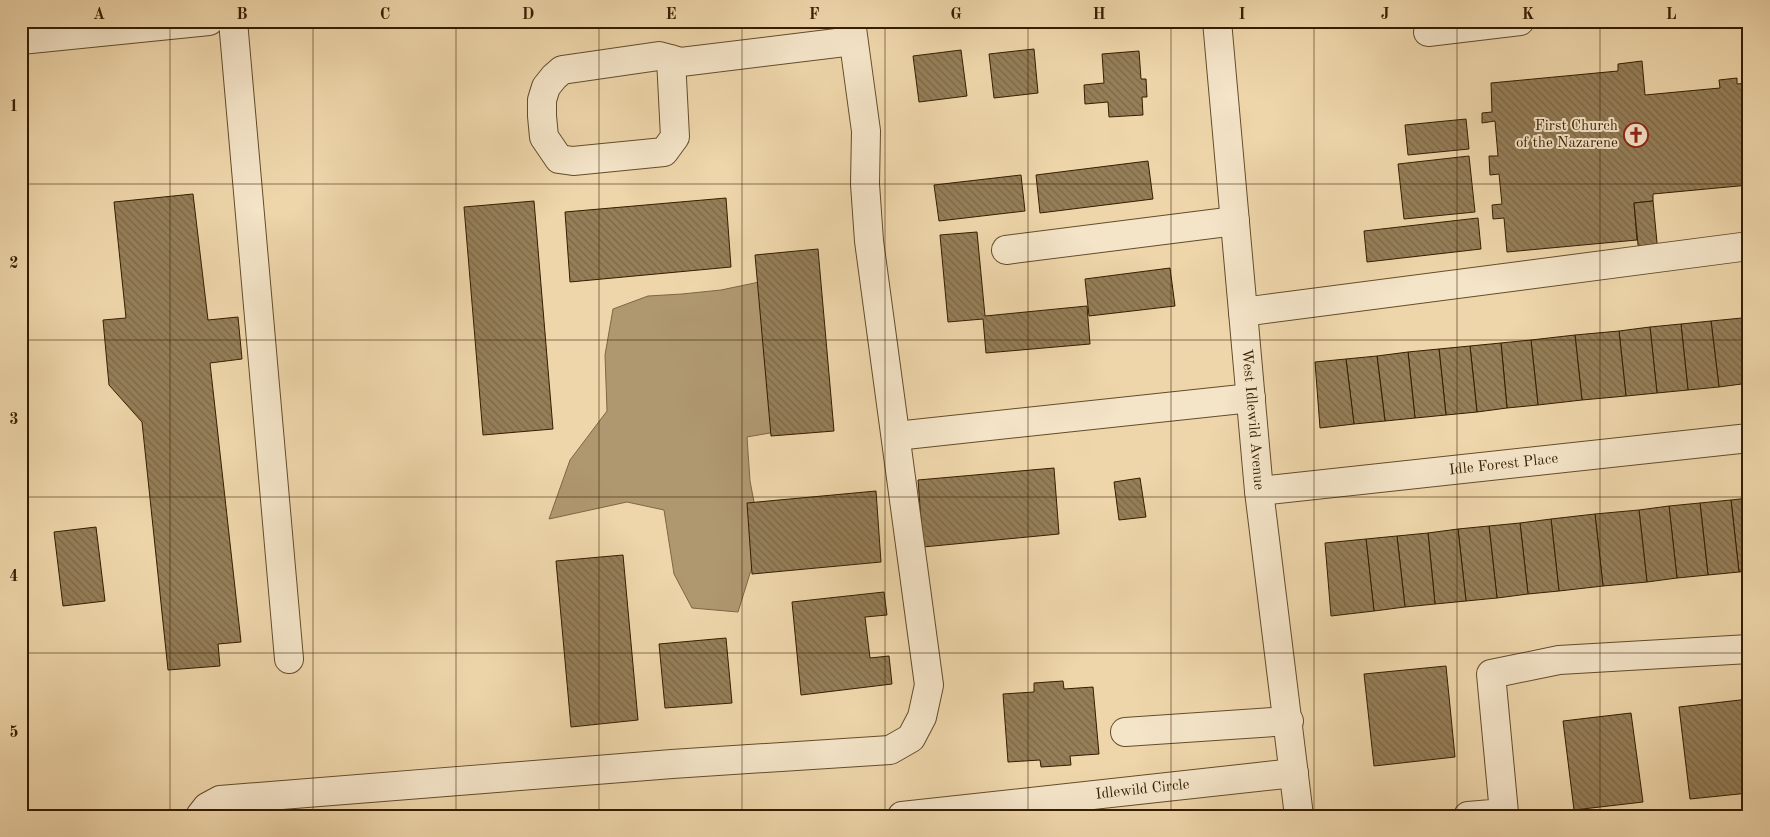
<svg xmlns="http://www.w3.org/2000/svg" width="1770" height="837" font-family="'Old Standard TT',serif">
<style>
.water{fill:#af9770;stroke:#7e6743}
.building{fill:url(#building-back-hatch);stroke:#351e00}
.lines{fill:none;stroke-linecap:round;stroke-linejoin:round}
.minor-casing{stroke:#634c2a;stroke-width:30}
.minor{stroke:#f4e4c8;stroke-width:28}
.grid{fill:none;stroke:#351e00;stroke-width:1;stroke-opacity:0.55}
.labels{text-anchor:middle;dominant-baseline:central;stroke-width:4;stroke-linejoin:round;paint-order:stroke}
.poi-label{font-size:15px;fill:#351e00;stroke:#f4e4c8;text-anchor:end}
.street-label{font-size:15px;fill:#351e00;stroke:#f4e4c8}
.neatline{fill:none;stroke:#351e00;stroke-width:2}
.grid-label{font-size:16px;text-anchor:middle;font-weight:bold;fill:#351e00}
</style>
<defs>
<pattern id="building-back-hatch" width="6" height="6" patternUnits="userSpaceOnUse" patternTransform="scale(1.25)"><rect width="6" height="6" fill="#957e58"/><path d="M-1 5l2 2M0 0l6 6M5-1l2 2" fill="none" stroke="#7a6746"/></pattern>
</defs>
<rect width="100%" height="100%" fill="#eed6aa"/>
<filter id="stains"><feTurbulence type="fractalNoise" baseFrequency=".004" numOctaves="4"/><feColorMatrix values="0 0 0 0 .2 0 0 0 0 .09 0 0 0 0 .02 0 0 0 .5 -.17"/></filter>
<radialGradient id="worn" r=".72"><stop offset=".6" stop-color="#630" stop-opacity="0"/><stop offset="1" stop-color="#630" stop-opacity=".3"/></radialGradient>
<path class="water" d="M769 280 787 430 747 437 750 481 761 538 738 612 692 608 674 574 664 510 627 502 549 519 570 460 607 411 605 355 613 309 648 296 682 294 721 290Z"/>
<g class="building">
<path d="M1034 49 1038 93 994 98 989 54Z"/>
<path d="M961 50 967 96 919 102 913 56Z"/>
<path d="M1139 51 1141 79H1146L1147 97H1142L1143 115 1109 117 1108 102 1085 104 1084 85 1104 83 1102 54Z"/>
<path d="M1642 61 1645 95 1720 88 1719 80 1737 78V84L1749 83V185L1653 194V201L1634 203 1637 240 1507 252 1504 218 1493 219 1492 205 1502 204 1499 174 1490 175 1489 156H1498L1495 121 1482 123V113L1492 112 1491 83 1618 71V64Z"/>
<path d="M1466 119 1469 149 1408 155 1405 125Z"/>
<path d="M1469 156 1475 212 1404 219 1398 164Z"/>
<path d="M1148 161 1153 199 1040 213 1036 175Z"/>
<path d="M1021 175 1025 211 939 221 934 185Z"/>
<path d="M193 194 208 320 238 317 242 359 210 363 241 642 218 644 220 666 168 670 142 422 109 385 103 320 126 318 114 202Z"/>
<path d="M726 198 731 267 570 282 565 212Z"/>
<path d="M534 201 553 429 483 435 464 207Z"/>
<path d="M1653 201 1659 263 1640 265 1634 203Z"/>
<path d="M1478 218 1481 249 1367 262 1364 231Z"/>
<path d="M977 232 985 316 1087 306 1090 344 986 353 983 319 948 322 940 235Z"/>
<path d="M818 249 834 431 771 436 755 255Z"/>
<path d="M1170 268 1175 306 1089 316 1085 279Z"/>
<path d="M1749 317V377L1742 318Z"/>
<path d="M1742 318 1749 383 1719 387 1711 321Z"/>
<path d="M1711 321 1719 387 1688 390 1681 324Z"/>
<path d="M1681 324 1688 390 1657 393 1650 327Z"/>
<path d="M1650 327 1657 393 1626 396 1619 331Z"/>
<path d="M1619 331 1626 396 1582 400 1575 335Z"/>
<path d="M1575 335 1582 400 1538 405 1531 340Z"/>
<path d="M1531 340 1538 405 1507 408 1501 343Z"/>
<path d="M1501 343 1507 408 1477 412 1470 346Z"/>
<path d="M1470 346 1477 412 1446 415 1439 349Z"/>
<path d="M1439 349 1446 415 1415 418 1408 352Z"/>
<path d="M1408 352 1415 418 1385 421 1377 356Z"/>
<path d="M1377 356 1385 421 1354 424 1346 359Z"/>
<path d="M1346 359 1354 424 1320 428 1315 362Z"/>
<path d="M1054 468 1059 534 923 547 918 480Z"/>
<path d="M1140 478 1146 517 1119 520 1114 482Z"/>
<path d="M876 491 881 562 752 574 747 503Z"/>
<path d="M1749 498V571L1739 572 1731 500Z"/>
<path d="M1731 500 1739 572 1708 575 1700 503Z"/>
<path d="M1700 503 1708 575 1677 578 1669 506Z"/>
<path d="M1669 506 1677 578 1647 582 1639 510Z"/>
<path d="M1639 510 1647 582 1603 586 1595 514Z"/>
<path d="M1595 514 1603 586 1559 591 1551 519Z"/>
<path d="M1551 519 1559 591 1528 594 1520 523Z"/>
<path d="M1520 523 1528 594 1497 598 1489 526Z"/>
<path d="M1489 526 1497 598 1466 601 1458 529Z"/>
<path d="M96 527 105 601 63 606 54 532Z"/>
<path d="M1458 529 1466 601 1435 604 1428 533Z"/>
<path d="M1428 533 1435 604 1405 607 1397 536Z"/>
<path d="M1397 536 1405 607 1374 611 1366 539Z"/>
<path d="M1366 539 1374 611 1331 616 1325 543Z"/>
<path d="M623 555 638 720 571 727 556 561Z"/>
<path d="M884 592 887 615 865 617 870 658 889 656 892 684 801 695 792 602Z"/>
<path d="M726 638 732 703 665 708 659 644Z"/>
<path d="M1446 666 1455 757 1374 766 1364 674Z"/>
<path d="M1063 681 1064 689 1093 687 1099 754 1070 756 1071 765 1041 767 1040 760 1008 762 1003 694 1034 692V683Z"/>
<path d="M1749 699V793L1690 799 1679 707Z"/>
<path d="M1631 713 1643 802 1574 810 1563 721Z"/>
</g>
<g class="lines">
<defs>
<g id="minor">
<path d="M233 21 289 659"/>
<path id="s1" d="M1217 21 1259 491 1299 816"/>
<path d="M1428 32 1520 21"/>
<path d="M21 40 209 21"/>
<path d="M671 59 675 137 664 152 573 161 559 159 544 137 542 116V100L546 87 554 77 562 70 659 56 681 62 853 41"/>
<path d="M1006 250 1235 221"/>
<path d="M1243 312 1749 246"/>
<path d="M896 436 1251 398"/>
<path id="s2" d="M1259 491 1749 438"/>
<path d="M1125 732 1289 721"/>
<path d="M200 816 207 807 220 800 672 764 890 750 911 738 922 717 929 685 869 241 865 184 866 131 851 21"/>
<path id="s3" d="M902 816 1294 773"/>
<path d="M1468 816 1504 813 1491 674 1559 660 1749 649"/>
</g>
</defs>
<use href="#minor" class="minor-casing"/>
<use href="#minor" class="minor"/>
</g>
<path class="grid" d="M170 21V816M313 21V816M456 21V816M599 21V816M742 21V816M885 21V816M1028 21V816M1171 21V816M1314 21V816M1457 21V816M1600 21V816M21 184H1749M21 340H1749M21 497H1749M21 653H1749"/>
<defs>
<symbol id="church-ring" viewBox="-11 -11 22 22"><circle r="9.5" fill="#f4e4c8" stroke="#8f2418" stroke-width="1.5"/><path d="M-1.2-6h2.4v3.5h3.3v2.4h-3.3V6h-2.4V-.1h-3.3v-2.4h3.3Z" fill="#8f2418"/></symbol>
</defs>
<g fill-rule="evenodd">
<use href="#church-ring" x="1622" y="121" width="28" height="28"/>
</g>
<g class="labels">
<g class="poi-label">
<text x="1618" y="126">First Church<tspan x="1618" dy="17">of the Nazarene</tspan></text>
</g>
<g class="street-label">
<text stroke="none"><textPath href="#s1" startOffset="400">West Idlewild Avenue</textPath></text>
<text stroke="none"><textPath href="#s2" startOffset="246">Idle Forest Place</textPath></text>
<text stroke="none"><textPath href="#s3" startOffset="242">Idlewild Circle</textPath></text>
</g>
</g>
<rect width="1770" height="837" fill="none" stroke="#eed6aa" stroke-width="55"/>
<rect x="28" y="28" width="1714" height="782" class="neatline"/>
<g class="grid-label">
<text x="99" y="19">A</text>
<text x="242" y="19">B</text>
<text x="385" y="19">C</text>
<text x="528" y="19">D</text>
<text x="671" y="19">E</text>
<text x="814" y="19">F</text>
<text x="956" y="19">G</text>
<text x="1099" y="19">H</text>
<text x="1242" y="19">I</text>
<text x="1385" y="19">J</text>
<text x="1528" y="19">K</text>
<text x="1671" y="19">L</text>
<text x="14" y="111">1</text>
<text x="14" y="268">2</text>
<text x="14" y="424">3</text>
<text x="14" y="581">4</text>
<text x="14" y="737">5</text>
</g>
<rect width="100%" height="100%" filter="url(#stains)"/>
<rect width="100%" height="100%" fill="url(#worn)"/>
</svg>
